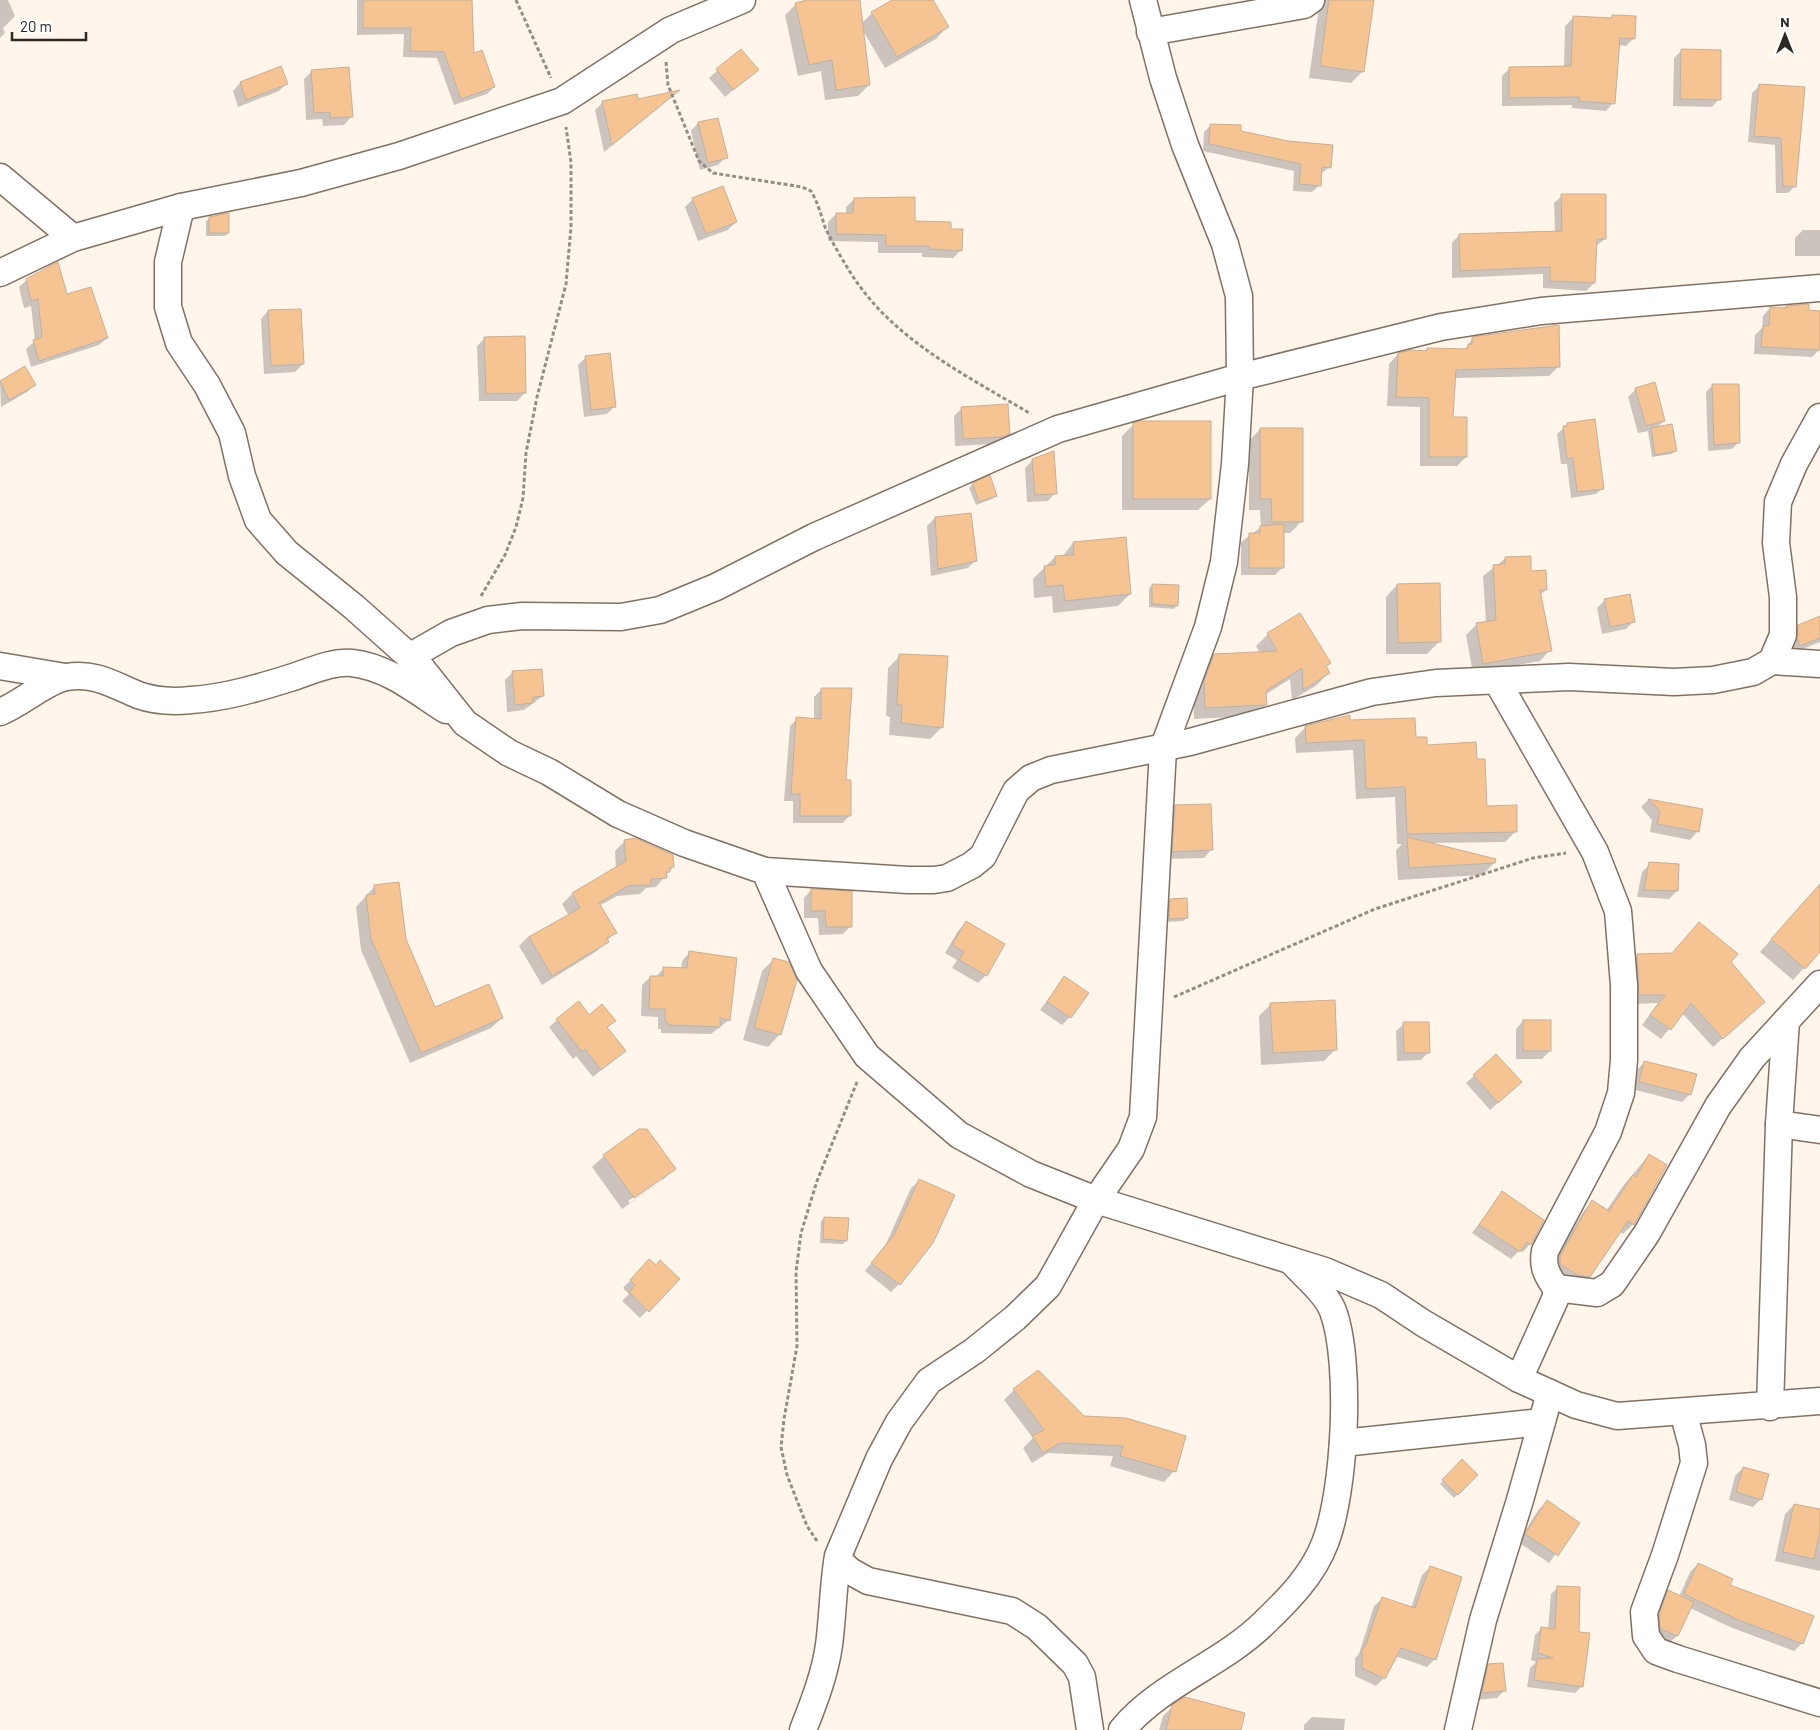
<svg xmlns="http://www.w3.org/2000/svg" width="1820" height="1730" font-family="Barlow,sans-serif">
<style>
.shadow{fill:#0003;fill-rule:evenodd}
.building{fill:#f6c492;stroke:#c0b0a1}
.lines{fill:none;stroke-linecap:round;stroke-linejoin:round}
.street-casing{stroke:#807163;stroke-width:29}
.path{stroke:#958d85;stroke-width:3;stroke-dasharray:4 2.5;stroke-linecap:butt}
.street{stroke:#fff;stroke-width:26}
</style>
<rect width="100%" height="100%" fill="#fff5eb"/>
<g class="shadow">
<path d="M0 0H8L15 16 3 28 5 33 0 38Z"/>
<path d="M357 0H471L472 55 494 87 487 94 454 105 437 58 403 57 404 34 357 35Z"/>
<path d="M813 0H859L862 23 872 13 894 0H932L947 27 936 39 885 68 862 29 869 85 858 96 825 100 821 71 798 76 785 15 796 4Z"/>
<path d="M1320 0H1372L1363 71 1351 83 1309 78Z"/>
<path d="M1612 16 1634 38 1626 46 1618 45 1613 103 1606 111 1572 108V105L1502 106V76L1510 68 1564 67 1565 26 1573 18 1610 19Z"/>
<path d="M741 50 757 70 725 97 709 78Z"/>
<path d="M1682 50 1719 99 1712 107 1673 106 1674 58Z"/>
<path d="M280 68 286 84 279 91 238 107 233 91 240 83Z"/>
<path d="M312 71 351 117 344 125 323 126 322 119 306 120 304 79Z"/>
<path d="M1759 86 1803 89 1795 186 1788 193H1776L1775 145 1748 142 1752 93Z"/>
<path d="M676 92 670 98 604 152 595 110 603 102 637 100Z"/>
<path d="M698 123 726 157 718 165 700 170 691 131Z"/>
<path d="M1211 125 1239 132 1330 167 1320 174V185L1312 192 1293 191 1294 171 1203 151 1204 132Z"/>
<path d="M722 188 736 222 728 230 698 241 685 207 692 200Z"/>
<path d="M1562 196 1605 239 1596 246 1594 283 1586 291 1543 288V274L1452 278V243L1459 235 1555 233 1554 203Z"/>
<path d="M854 199 914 222 950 230 961 250 953 258 922 257V253H878V242L828 241V222L836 214H846V207Z"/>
<path d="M210 218 228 233 225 236H206V221Z"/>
<path d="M1803 230H1820V256H1795V238Z"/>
<path d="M27 280 66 296 107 338 99 345 31 367 26 349 35 341 31 306 24 308 19 287Z"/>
<path d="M1786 307 1820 312 1819 350 1812 357 1754 354 1755 335 1762 328 1763 316 1770 308Z"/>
<path d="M268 311 303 364 295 372 264 374 261 319Z"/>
<path d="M485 338 525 393 517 401H479L477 346Z"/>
<path d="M1473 338 1558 367 1549 376 1454 378 1452 418 1466 457 1457 466H1420V407L1387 406 1389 364 1398 354 1425 352 1428 349 1464 350Z"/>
<path d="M586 357 615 406 607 414 584 417 578 365Z"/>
<path d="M24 367 35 384 27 392 1 407 0 382Z"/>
<path d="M1713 385 1739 442 1732 449 1708 451 1706 392Z"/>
<path d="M1636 389 1664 421 1656 428 1675 451 1672 454 1652 457 1648 431 1638 433 1628 397Z"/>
<path d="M962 408 1009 433 994 444 955 446 954 416Z"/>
<path d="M1134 424 1210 499 1198 510H1122V436Z"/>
<path d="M1568 424 1603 488 1596 494 1571 498 1567 464H1561L1557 434Z"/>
<path d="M1260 429 1302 521 1290 533H1283V567L1275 575H1241V542L1261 527 1260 510H1249V441Z"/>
<path d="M1033 460 1055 493 1048 501 1027 502 1025 468Z"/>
<path d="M973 484 996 496 992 499 976 505 969 488Z"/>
<path d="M935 518 975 561 968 568 931 576 927 526Z"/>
<path d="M1073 543 1130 594 1118 606 1053 613 1052 596 1034 598 1033 579 1055 557H1062Z"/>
<path d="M1506 558 1530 572 1546 590 1539 596 1550 650 1540 661 1473 673 1466 635 1476 625 1486 623 1483 576Z"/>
<path d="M1153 585 1177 605 1174 609 1149 607V588Z"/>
<path d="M1397 585 1439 642 1427 654H1386V597Z"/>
<path d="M1605 600 1634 621 1626 629 1602 634 1597 608Z"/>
<path d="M1300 615 1328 673 1317 685 1292 700 1290 679 1265 695 1266 704 1254 716 1194 719 1193 694 1203 667 1215 655 1260 653 1256 646 1268 634Z"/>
<path d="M1820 618V642L1793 653 1790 646 1791 634 1799 626Z"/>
<path d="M900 656 942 727 930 739 889 735 890 717 886 716 888 668Z"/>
<path d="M513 672 543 696 524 710 507 712 505 680Z"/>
<path d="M821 690 844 781 850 815 843 823H793V801H784L790 726 797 719 814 720V697Z"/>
<path d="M1349 722 1415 739 1426 746 1476 761 1485 807 1516 831 1505 842 1432 843 1494 863 1482 875 1398 880 1396 850 1402 844H1397L1395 797 1356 799 1353 750 1296 753 1295 738 1306 727Z"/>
<path d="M1648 800 1702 810 1697 832 1690 840 1650 832 1652 820 1641 807Z"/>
<path d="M1176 806 1211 850 1204 858 1165 859 1168 814Z"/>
<path d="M625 841 673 867 656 887 646 888 640 894 617 896 599 906 615 932 597 951 542 985 519 946 529 936 569 916 562 904 572 894 616 869 615 851Z"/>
<path d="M1650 864 1677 891 1669 899 1637 897 1642 872Z"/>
<path d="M1820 884V950L1793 980 1760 952Z"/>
<path d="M374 887 405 939 434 1008 502 1018 491 1028 410 1063 361 950 356 907Z"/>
<path d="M811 890 851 926 843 934 819 935 818 918H804V898Z"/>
<path d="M1170 900 1187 918 1183 921 1166 922 1167 904Z"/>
<path d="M966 923 986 975 978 983 952 968 957 960 945 953 958 931Z"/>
<path d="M689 953 729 1020 711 1034 661 1033V1029H658V1017L641 1016 642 985 650 977H656L664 968 681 969 682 961Z"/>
<path d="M1671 954 1729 962 1754 1011 1713 1047 1682 1013 1661 1039 1642 1025 1658 1003 1630 1004 1628 965 1637 955Z"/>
<path d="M774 959 796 980 779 1035 768 1047 743 1040 762 971Z"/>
<path d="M1064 978 1070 1017 1062 1025 1040 1010Z"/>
<path d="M1271 1004 1336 1049 1324 1061 1261 1065 1259 1016Z"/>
<path d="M589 1016 614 1021 607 1028 624 1051 593 1077 576 1056 573 1059 549 1027 557 1020Z"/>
<path d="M1523 1021 1550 1051 1542 1059H1516V1029Z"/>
<path d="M1404 1024 1428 1053 1421 1060 1397 1061 1396 1031Z"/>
<path d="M1645 1062 1690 1094 1682 1102 1632 1089 1637 1070Z"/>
<path d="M1474 1076 1512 1090 1490 1110 1466 1083Z"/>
<path d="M1649 1155 1633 1224 1623 1234 1620 1232 1589 1276 1579 1286 1550 1267 1583 1212 1592 1202 1606 1211 1623 1186Z"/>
<path d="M604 1156 674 1169 662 1181 622 1209 592 1167ZM663 1177V1180L630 1203 628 1201Z"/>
<path d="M919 1181 899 1284 891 1292 865 1271 886 1244 911 1188Z"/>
<path d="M1502 1193 1530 1244 1523 1252 1520 1250 1511 1259 1472 1233Z"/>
<path d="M825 1218 846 1241 843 1244 820 1243 821 1221Z"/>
<path d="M649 1261 678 1279 640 1318 622 1301 629 1294 623 1288Z"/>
<path d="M1014 1390 1084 1417 1174 1471 1164 1482 1110 1466 1113 1456 1048 1453 1032 1463 1023 1448 1033 1438 1004 1400Z"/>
<path d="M1462 1461 1477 1475 1454 1498 1440 1484Z"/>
<path d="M1743 1468 1761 1499 1753 1507 1729 1500 1735 1476Z"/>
<path d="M1547 1502 1579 1523 1549 1563 1518 1542 1539 1509Z"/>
<path d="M1794 1505 1820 1511V1571L1775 1561 1785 1514Z"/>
<path d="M1698 1564 1729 1586 1802 1643 1794 1651 1730 1627 1690 1608 1677 1636 1669 1643 1653 1636 1652 1623 1661 1599 1668 1592 1679 1597 1690 1572Z"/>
<path d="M1430 1567 1435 1659 1427 1667 1395 1656 1384 1678 1376 1686 1355 1676V1658L1359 1654 1374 1606 1382 1599 1411 1608 1422 1575Z"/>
<path d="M1558 1587 1577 1633 1582 1686 1575 1693 1527 1687 1530 1668 1536 1662 1531 1660 1535 1635 1542 1628 1548 1629 1551 1594Z"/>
<path d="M1489 1666 1505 1690 1497 1698 1475 1700 1481 1674Z"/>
<path d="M1173 1706 1239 1730H1159L1163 1716Z"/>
<path d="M1312 1717 1345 1719 1344 1730H1304V1725Z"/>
</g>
<g class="building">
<path d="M363 0H472L474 53 482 50 495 87 461 99 444 52 410 51 411 28H363Z"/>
<path d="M807 0H860L870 85 836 90 832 60 809 65 795 3Z"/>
<path d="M892 0H933L949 27 897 57 871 12Z"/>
<path d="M1329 0H1374L1364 72 1320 66Z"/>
<path d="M1612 15 1636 16 1635 39 1620 38 1615 104 1579 101V97L1509 98V67L1571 66 1573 16 1612 18Z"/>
<path d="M741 49 759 70 733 90 716 69Z"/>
<path d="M1681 49 1721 50V100L1680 99Z"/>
<path d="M281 66 288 84 246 100 240 82Z"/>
<path d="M349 67 353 117 330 118V112L314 113 311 70Z"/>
<path d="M1759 84 1805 87 1796 187 1783 186 1781 138 1754 136Z"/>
<path d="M680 90 612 145 602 101 637 94 638 99Z"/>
<path d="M718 118 728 158 708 163 698 122Z"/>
<path d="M1210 124 1241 125V131L1288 141 1333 145 1331 168 1322 167 1321 186 1299 184 1301 164 1209 144Z"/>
<path d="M723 186 737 222 706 234 692 198Z"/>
<path d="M1561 194H1606V239H1597L1595 283 1550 281V267L1460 271 1459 234 1562 231Z"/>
<path d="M915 197V221L951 222V229H963L962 251 929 249V246H886V235L836 234V213H853L854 198Z"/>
<path d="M229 213V233H209V217Z"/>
<path d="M58 262 67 294 91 287 108 338 39 361 33 340 42 337 38 299 31 301 26 279Z"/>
<path d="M1809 304V310L1820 311V350L1761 347 1763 326H1769L1770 307 1786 308V306Z"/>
<path d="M301 309 304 364 271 366 268 310Z"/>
<path d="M1559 325 1560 367 1456 370 1453 417H1467V457H1429V398L1396 397 1398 353 1411 350 1427 351V348L1468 349V344H1472V337Z"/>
<path d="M525 336 526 393 486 394 484 337Z"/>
<path d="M610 353 616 407 591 410 585 356Z"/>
<path d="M25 366 36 385 9 400 0 381Z"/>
<path d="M1655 382 1665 421 1646 426 1635 388Z"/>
<path d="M1712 384H1739L1740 443 1714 445Z"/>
<path d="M1008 404 1010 434 1003 437 963 439 961 407Z"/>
<path d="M1595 419 1604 489 1577 492 1573 458 1567 459 1563 426H1567V423Z"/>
<path d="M1140 421H1211V499H1133V423Z"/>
<path d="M1672 424 1677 451 1655 455 1651 428Z"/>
<path d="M1260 428H1303V522H1272L1271 499H1260Z"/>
<path d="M1054 451 1057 494 1035 495 1032 459Z"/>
<path d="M990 475 997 496 979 502 972 483Z"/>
<path d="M971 513 977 561 938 569 935 517Z"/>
<path d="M1284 524V568H1249V533H1260V526Z"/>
<path d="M1126 537 1131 594 1065 601 1063 585 1046 587 1044 566 1055 565V556L1074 555 1073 542Z"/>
<path d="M1531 556V571L1546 570 1547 590H1540L1552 651 1483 664 1476 623 1496 620 1493 565 1505 564V557Z"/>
<path d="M1440 583 1441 642 1398 643 1397 584Z"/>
<path d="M1152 584 1179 585 1178 606 1152 604Z"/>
<path d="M1630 594 1635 622 1610 627 1604 599Z"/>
<path d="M1300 613 1331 663 1326 666 1330 673 1303 690 1302 668 1266 691 1267 705 1205 708 1204 681 1214 654 1277 651 1267 633Z"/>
<path d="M1820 616V638L1800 646 1797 638 1798 625Z"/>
<path d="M899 654 948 656 943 728 901 723 902 705H897Z"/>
<path d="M542 669 544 696 533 697V703L515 705 512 671Z"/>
<path d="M821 688H852L846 780H851V816H800V794H791L796 717 821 719Z"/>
<path d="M1350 715V720L1415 718 1416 737H1427V745L1476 742 1477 759H1485L1487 806 1517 805V832L1407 834 1405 787 1366 789 1364 740 1306 743 1305 726Z"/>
<path d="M1648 799 1703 809 1699 832 1657 824 1660 811Z"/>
<path d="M1211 804 1213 850 1172 852 1175 805Z"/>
<path d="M1407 837 1496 859 1495 863 1409 868Z"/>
<path d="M635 838 673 855 674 867 670 868V872H666L667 878 651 879V885L628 886 599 903 617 933 607 938 609 942 552 976 529 937 580 908 572 893 626 861 624 840Z"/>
<path d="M1649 862 1679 864 1678 891 1644 890Z"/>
<path d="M399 882 406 939 435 1007 489 984 503 1018 421 1053 371 939 366 895 375 894 374 885Z"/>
<path d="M1820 884V952L1805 969 1771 939Z"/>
<path d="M811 889 852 891V927H826L825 911H811Z"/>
<path d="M1187 898 1188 918 1169 919 1170 899Z"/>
<path d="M966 921 1005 944 987 976 959 960 964 952 952 945Z"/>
<path d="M1699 922 1738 954 1731 962 1765 1002 1723 1039 1691 1003 1671 1030 1650 1015 1665 995H1639L1637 954 1672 953Z"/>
<path d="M689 951 737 958 730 1021 720 1018V1027L668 1025V1022H665V1009H649L650 976H663V967L687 968Z"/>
<path d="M773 958 789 962 797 980 781 1035 754 1028Z"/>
<path d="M1064 976 1089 993 1071 1018 1047 1002Z"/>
<path d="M1335 1000 1337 1050 1273 1053 1270 1003Z"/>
<path d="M579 1001 589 1015 602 1004 616 1021 607 1027 626 1051 601 1070 585 1049 582 1052 556 1019Z"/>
<rect x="1523" y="1020" width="28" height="31"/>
<path d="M1403 1022H1429L1430 1053H1404Z"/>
<path d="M1496 1054 1522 1082 1498 1103 1473 1075Z"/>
<path d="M1644 1061 1697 1074 1691 1095 1639 1082Z"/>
<path d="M639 1129H647L676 1169 634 1198 603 1155Z"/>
<path d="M1649 1154 1667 1165 1634 1225 1628 1221 1590 1277 1577 1275 1560 1264V1256L1592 1200 1609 1211 1633 1175 1636 1177Z"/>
<path d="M919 1179 955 1195 933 1243 900 1285 871 1263 894 1235Z"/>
<path d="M1502 1191 1544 1220 1531 1245 1527 1242 1520 1252 1479 1225Z"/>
<path d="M824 1217 849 1218 847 1241 823 1239Z"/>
<path d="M649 1259 656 1265 660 1260 680 1279 649 1312 629 1292 635 1285 630 1280Z"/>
<path d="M1038 1370 1084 1416 1126 1418 1186 1436 1176 1472 1120 1456 1123 1446 1060 1443 1043 1453 1032 1436 1044 1430 1013 1389Z"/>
<path d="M1462 1459 1478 1475 1458 1495 1442 1480Z"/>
<path d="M1743 1467 1769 1474 1762 1500 1736 1492Z"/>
<path d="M1547 1500 1580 1523 1558 1556 1525 1534Z"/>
<path d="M1794 1504 1820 1509V1531L1814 1559 1783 1552Z"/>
<path d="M1698 1563 1733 1579 1730 1585 1814 1616 1803 1644 1738 1620 1684 1594Z"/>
<path d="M1430 1566 1462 1577 1436 1660 1401 1648 1385 1679 1362 1668V1649L1365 1647 1382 1597 1415 1608Z"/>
<path d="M1557 1586 1580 1587 1579 1632 1590 1633 1583 1687 1534 1680 1537 1659 1553 1658 1538 1653 1541 1627 1555 1629Z"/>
<path d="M1668 1590 1694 1602 1678 1636 1660 1629 1659 1614Z"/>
<path d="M1503 1663 1506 1691 1482 1693 1488 1664Z"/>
<path d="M1185 1697 1245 1713 1241 1730H1166L1172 1705Z"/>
</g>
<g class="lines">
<defs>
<g id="street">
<path d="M1150 32 1304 5 1311 0"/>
<path d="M0 177 73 238"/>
<path d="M181 207 168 262V307L179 343 207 385 232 433 242 476 258 520 287 553 354 607 419 665 465 723 509 753 549 772 618 814 684 843 765 871 908 880H934L947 878 972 865 983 856 1016 791 1031 778 1051 770 1190 742 1372 692 1436 683 1569 677 1674 682 1713 680 1753 672 1772 661 1783 635V597L1776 543 1778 502 1794 464 1820 417"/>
<path d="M0 273 73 238 181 207 301 183 399 156 562 101 671 30 742 0"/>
<path d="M409 657 451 633 488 620 522 616 621 617 660 610 716 587 814 537 1058 429 1240 377 1441 327 1541 311 1820 288"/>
<path d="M1772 661 1820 664"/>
<path d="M0 666 65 677"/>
<path d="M1497 681 1595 852 1618 911 1624 985V1060L1621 1093 1608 1132 1545 1251C1542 1267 1547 1275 1556 1288V1297L1519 1379"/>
<path d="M0 712C21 704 47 680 67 677 94 672 114 685 138 695 155 701 173 702 191 700 224 698 258 688 290 678 309 672 332 661 352 663 388 667 416 691 446 710"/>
<path d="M765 871 809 971 867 1056 959 1135 1031 1174 1096 1200 1325 1271 1381 1295 1423 1323 1519 1379 1576 1405 1617 1416 1820 1401"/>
<path d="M1779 1124 1820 1130"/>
<path d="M1556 1288 1597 1293 1612 1284 1647 1233 1718 1106 1752 1058 1820 984"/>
<path d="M1770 1407 1779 1124 1786 1021"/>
<path d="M1683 1412 1692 1445 1694 1463 1665 1555 1644 1612 1646 1636 1656 1651 1678 1659 1820 1703"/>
<path d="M1343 1443 1542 1422"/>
<path d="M838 1560 850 1571 868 1581 1012 1611 1037 1627 1075 1664 1082 1677 1090 1730"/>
<path d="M803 1730C814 1702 825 1674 829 1645 833 1615 833 1585 838 1556L879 1459 899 1422 929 1381 974 1351 1015 1318 1048 1286 1096 1200 1131 1149 1143 1117 1163 749 1208 627 1224 562 1235 464 1240 377 1239 296 1225 244 1185 145 1163 78 1143 0"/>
<path d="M1122 1730C1160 1684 1221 1665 1264 1623 1288 1600 1313 1575 1325 1543 1345 1492 1352 1363 1333 1311 1326 1293 1305 1276 1292 1262"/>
<path d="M1458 1730 1483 1620 1520 1500 1550 1393"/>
</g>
</defs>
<use href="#street" class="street-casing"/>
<g class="path">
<path d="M516 0 551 78"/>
<path d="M666 62 668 85 699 161 713 173 802 187 811 191C818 203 821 215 825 227 831 240 839 254 847 267 889 338 962 373 1031 414"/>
<path d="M481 596 505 555 516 527 523 498 526 453 537 397 566 284 571 227V162L566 127"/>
<path d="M1174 997 1375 909 1533 858 1566 853"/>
<path d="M817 1541 807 1526 787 1475 781 1447 784 1419 797 1346 796 1272 801 1233 817 1181 857 1082"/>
</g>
<use href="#street" class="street"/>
</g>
<g transform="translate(1785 35)" stroke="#ffffff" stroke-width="4" paint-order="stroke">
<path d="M0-4L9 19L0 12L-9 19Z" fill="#2d2721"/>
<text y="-8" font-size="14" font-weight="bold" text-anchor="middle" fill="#2d2721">N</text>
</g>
<path d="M12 32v8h74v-8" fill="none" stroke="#2d2721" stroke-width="2.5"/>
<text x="20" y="32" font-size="15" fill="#2d2721" stroke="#ffffff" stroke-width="4" paint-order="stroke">20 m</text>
</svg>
